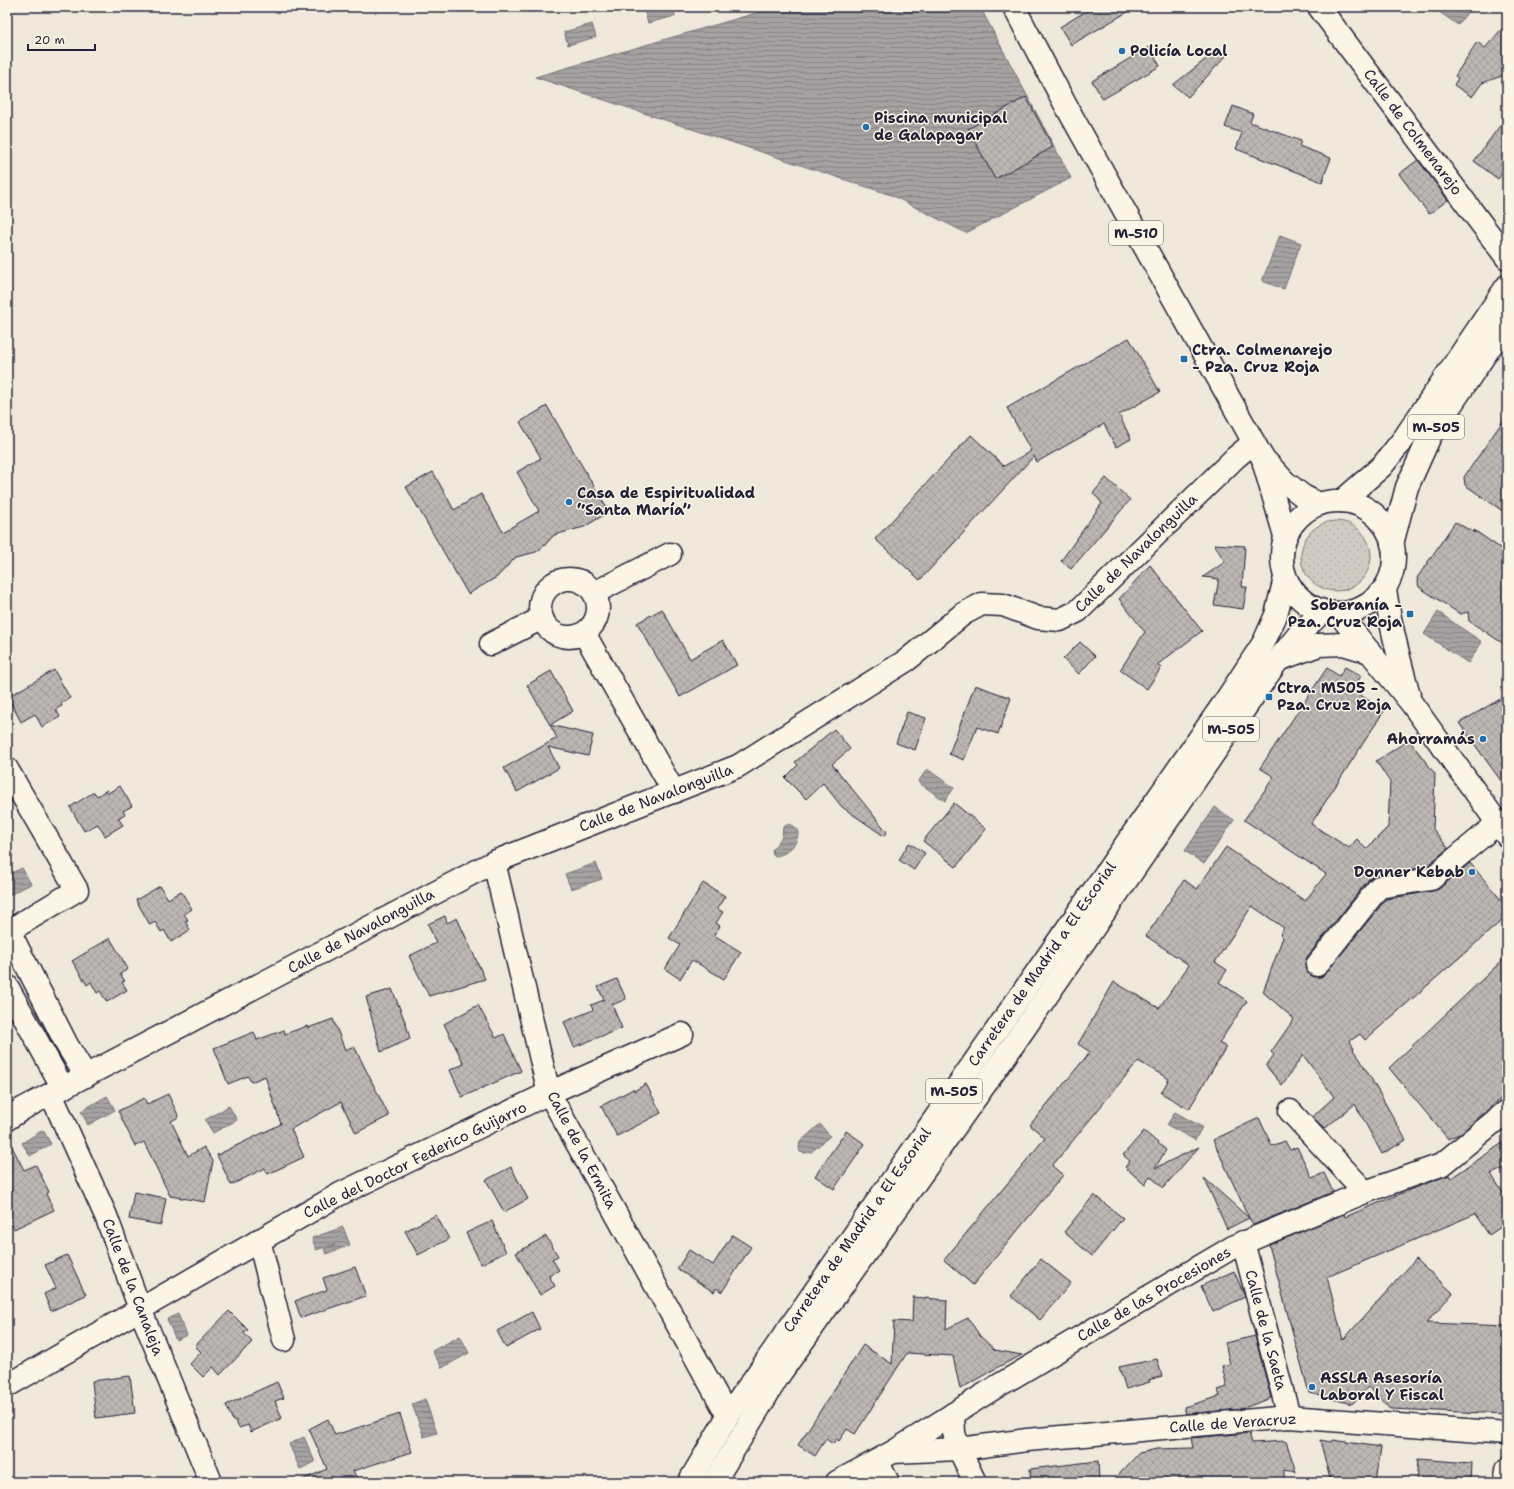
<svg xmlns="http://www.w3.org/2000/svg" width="1514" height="1489" font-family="'Shantell Sans',sans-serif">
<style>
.green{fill:url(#green-dots);stroke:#7a767f}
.water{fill:url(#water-rules);stroke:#716f79}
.building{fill:url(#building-cross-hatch);stroke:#22223b}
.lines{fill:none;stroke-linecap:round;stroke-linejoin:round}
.minor-casing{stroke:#22223b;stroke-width:25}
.major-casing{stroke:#22223b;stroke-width:25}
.highway-casing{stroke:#22223b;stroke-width:25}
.minor{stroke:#fcf5e5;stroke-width:22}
.major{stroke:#fcf5e5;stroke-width:22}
.highway{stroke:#fcf5e5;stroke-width:22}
.poi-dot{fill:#1f6fb2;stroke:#fcf5e5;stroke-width:1.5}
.labels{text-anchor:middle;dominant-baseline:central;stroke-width:3;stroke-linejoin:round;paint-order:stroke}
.shield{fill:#fcf5e5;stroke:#63616e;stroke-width:1}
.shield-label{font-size:14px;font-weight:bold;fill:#22223b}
.poi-label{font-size:15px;font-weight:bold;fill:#22223b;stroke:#fcf5e5;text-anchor:start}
.street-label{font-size:15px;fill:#22223b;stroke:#fcf5e5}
</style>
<defs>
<pattern id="green-dots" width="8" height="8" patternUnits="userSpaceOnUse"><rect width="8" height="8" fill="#d1cbc3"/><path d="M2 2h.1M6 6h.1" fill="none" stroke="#b3aea8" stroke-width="1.8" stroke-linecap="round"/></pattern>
<pattern id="water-rules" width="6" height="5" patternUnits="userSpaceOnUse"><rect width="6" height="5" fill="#a6a2a2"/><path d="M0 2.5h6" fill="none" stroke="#878485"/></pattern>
<pattern id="building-cross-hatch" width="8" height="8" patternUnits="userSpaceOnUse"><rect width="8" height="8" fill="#bcb7b3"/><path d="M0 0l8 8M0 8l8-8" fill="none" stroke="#a19d9b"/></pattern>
</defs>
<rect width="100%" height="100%" fill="#efe8db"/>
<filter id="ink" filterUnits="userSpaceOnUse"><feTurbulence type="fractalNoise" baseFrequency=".025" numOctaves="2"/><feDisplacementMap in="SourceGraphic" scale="8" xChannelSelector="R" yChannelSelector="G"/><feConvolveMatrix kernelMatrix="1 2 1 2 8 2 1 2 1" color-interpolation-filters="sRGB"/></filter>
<g filter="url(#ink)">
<circle class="green" cx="1336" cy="556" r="35"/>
<g class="water">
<path d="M655 7H673L675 16 648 23 644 10Z"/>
<path d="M777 7H980L1071 178 966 233 891 195 535 77Z"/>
<path d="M1432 7H1471L1458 25Z"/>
<path d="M592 24 596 37 568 45 564 32Z"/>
<path d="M1280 235 1301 243 1284 289 1262 281Z"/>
<path d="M1438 612 1482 642 1468 663 1424 634Z"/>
<path d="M927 769 954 788 945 801 918 782Z"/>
<path d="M1215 807 1234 820 1204 864 1185 851Z"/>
<path d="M789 824 797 829C802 841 786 856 775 856L773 854 772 850 782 837 783 827Z"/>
<path d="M596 863 602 879 571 889 565 874Z"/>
<path d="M22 868 31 884 7 896V875Z"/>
<path d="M107 1096 115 1110 88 1125 81 1111Z"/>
<path d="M229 1106 237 1120 213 1133 205 1120Z"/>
<path d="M1175 1112 1202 1127 1195 1140 1167 1125Z"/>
<path d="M820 1124 830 1136 810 1153 809 1152 805 1153 800 1152 799 1148 800 1142Z"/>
<path d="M43 1130 51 1144 30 1156 22 1143Z"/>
<path d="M343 1227 350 1245 326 1254 324 1249 335 1245V1244L316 1250 312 1238Z"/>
<path d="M178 1314 187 1335 176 1340 167 1319Z"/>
<path d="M460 1336 469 1353 442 1368 432 1351Z"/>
<path d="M425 1399 437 1433 424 1437 412 1404Z"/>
<path d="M304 1437 315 1462 300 1469 289 1444Z"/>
</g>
<g class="building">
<path d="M1093 7H1136L1071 45 1060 27Z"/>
<path d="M1507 23V74L1482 83 1472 97 1454 85 1458 78 1455 76 1477 42 1485 48Z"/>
<path d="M1149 47 1160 66 1103 99 1092 81Z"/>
<path d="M1219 49 1226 56 1188 97 1173 85Z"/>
<path d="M1026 97 1053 147 995 179 968 129Z"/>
<path d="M1233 106 1253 114 1250 122 1301 141 1299 146 1331 158 1322 182 1236 149 1242 133 1225 127Z"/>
<path d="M1507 116V167L1498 179 1474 161Z"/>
<path d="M1418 160 1448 200 1429 214 1399 174Z"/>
<path d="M1129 338 1160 392 1119 415 1131 439 1116 447 1104 424 1037 462 1034 456 920 580 875 539 971 435 1004 466 1031 451 1007 408Z"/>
<path d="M547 406 609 512 584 527 554 535 544 546 536 552 516 557 497 577 468 594 406 487 433 472 454 510 481 494 503 532 539 511 517 472 541 458 520 422Z"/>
<path d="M1507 415V514L1465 485 1464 477Z"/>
<path d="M1106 478 1130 500 1071 569 1061 561 1102 503 1093 493Z"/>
<path d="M1455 522 1475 533 1474 530 1503 550 1504 555 1507 557V646L1469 621 1468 612 1460 614 1419 587 1417 578Z"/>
<path d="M1214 544 1245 546 1242 587H1247L1243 609 1214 605 1219 579 1203 577 1225 562Z"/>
<path d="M1150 565 1202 631 1157 665 1161 668 1147 689 1120 670 1145 632 1119 599Z"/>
<path d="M662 609 690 659 723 640 737 665 680 697 637 623Z"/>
<path d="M1080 642 1095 656 1079 674 1063 659Z"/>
<path d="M1345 667 1361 676 1352 689 1384 711 1311 824 1349 848 1357 839 1366 849 1388 827 1390 782 1376 761 1409 740 1435 774 1433 829 1448 848 1426 867 1377 875 1369 879 1307 957 1305 964 1306 970 1310 975 1315 977H1321L1326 973 1386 899 1433 891 1439 889 1470 863 1507 907V916L1365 1040 1360 1034 1350 1041 1354 1049 1353 1050 1360 1059 1406 1140 1382 1154 1355 1104 1324 1129 1312 1117 1334 1097 1303 1055 1282 1085 1266 1066 1274 1055 1271 1052 1294 1019 1263 992 1283 937 1280 934 1284 928 1252 906 1215 962 1227 970 1219 982 1247 1001 1219 1043 1226 1047 1189 1109 1161 1093 1169 1079 1138 1061 1052 1166 1063 1175 973 1285 944 1260 1045 1138 1030 1125 1090 1052 1078 1044 1114 982 1159 1008 1189 965 1146 936 1184 880 1197 889 1226 847 1305 901 1326 874 1244 820 1274 777 1260 768 1327 668 1339 676Z"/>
<path d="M54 670 70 698 61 703 62 706 56 709 60 717 42 727 35 714 21 722 8 697Z"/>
<path d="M551 671 573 711 550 725 527 685Z"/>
<path d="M975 685 1011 698 998 734 977 727 964 760 949 754Z"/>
<path d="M1507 695V789L1459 723Z"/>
<path d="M907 712 926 718 915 750 896 743Z"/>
<path d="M550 725 593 735 588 756 548 747 559 768 517 792 504 768 557 738Z"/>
<path d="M834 729 850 749 832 764 887 832 884 836 842 807 823 783 806 799 785 778 798 765 795 762Z"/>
<path d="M120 786 132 806 123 811 125 814 118 818 123 825 105 836 98 824 84 831 70 807 94 792 97 796 107 790 108 793Z"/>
<path d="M954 803 986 829 956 867 923 841Z"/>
<path d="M909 843 925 853 914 870 899 860Z"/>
<path d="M703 883 725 896 717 909 723 912 716 923 720 926 714 935 741 952 724 979 692 960 680 979 665 969 680 945 669 938Z"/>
<path d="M160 886 168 899 181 891 192 909 184 914 188 920 185 921 190 930 171 942 164 930 161 932 155 922 150 925 136 900Z"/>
<path d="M445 916 447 923 457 918 485 979 429 996 409 956 436 943 428 924Z"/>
<path d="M110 938 128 969 120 974 125 981 122 982 127 990 107 1002 100 991 97 993 91 982 87 985 72 961Z"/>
<path d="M1507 956V1093L1461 1133 1448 1139 1389 1068Z"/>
<path d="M617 979 626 999 612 1005 622 1028 574 1047 564 1022 593 1010 591 1005 604 1000 598 987Z"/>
<path d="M392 989 406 1024 410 1039 381 1052 366 997Z"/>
<path d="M478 1005 496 1038 504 1034 521 1071 462 1097 450 1070 464 1064 444 1024Z"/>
<path d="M333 1019 345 1050 354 1046 389 1116 356 1133 341 1102 291 1129 304 1157 268 1174 265 1168 231 1185 217 1155 281 1124 265 1076 251 1082 248 1076 228 1084 214 1048 254 1032 257 1040 284 1030 285 1034 307 1026 308 1028Z"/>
<path d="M646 1084 661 1113 617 1136 601 1106 633 1089 634 1091Z"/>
<path d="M168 1094 179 1117 171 1121 188 1156 204 1147 213 1161 205 1202 170 1196 144 1142 135 1146 118 1111 144 1098 147 1104Z"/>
<path d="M1259 1118 1272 1146 1285 1141 1290 1150 1297 1147 1312 1178 1324 1173 1333 1192 1253 1225 1249 1218 1227 1229 1204 1178 1249 1218 1213 1140Z"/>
<path d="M846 1131 865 1144 834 1189 815 1176Z"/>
<path d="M1144 1131 1166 1150 1155 1168 1199 1147 1163 1188 1150 1176 1145 1185 1125 1167 1130 1161 1123 1155Z"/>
<path d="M7 1137 24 1170 36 1165 49 1192 46 1194 54 1210 14 1229 7 1214Z"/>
<path d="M1507 1140V1167L1491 1174 1507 1199V1223L1489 1235 1475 1214 1327 1277 1343 1340 1416 1259 1453 1293 1426 1323 1507 1326V1414L1391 1409 1368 1387 1352 1404 1309 1393 1269 1245 1344 1214 1345 1217 1414 1188 1449 1175 1451 1178Z"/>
<path d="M511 1167 528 1199 504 1212 486 1180Z"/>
<path d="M134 1192 166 1198 161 1225 129 1219Z"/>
<path d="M1094 1195 1123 1218 1092 1256 1064 1232Z"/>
<path d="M436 1215 449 1239 418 1255 405 1231Z"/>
<path d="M492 1221 506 1252 481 1264 466 1233Z"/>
<path d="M732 1235 751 1247 722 1292 716 1288 714 1292 677 1269 689 1250 713 1265Z"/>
<path d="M546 1236 558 1256 552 1259 559 1270 549 1276 555 1286 540 1295 516 1253Z"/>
<path d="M67 1255 86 1295 51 1311 44 1294 56 1288 45 1265Z"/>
<path d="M1041 1259 1071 1283 1040 1320 1011 1296Z"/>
<path d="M355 1267 366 1296 301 1318 295 1301 327 1290 323 1278Z"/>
<path d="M1234 1271 1245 1297 1213 1312 1201 1286Z"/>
<path d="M913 1297 947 1300 946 1329 968 1318 980 1336 995 1350 1022 1355 998 1367 960 1389 953 1356 907 1353 855 1434 847 1429 839 1441 836 1439 833 1444 826 1439 815 1456 798 1445 863 1345 892 1364 894 1321 912 1322Z"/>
<path d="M229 1311 248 1330 244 1333 252 1342 220 1375 213 1367 203 1377 190 1364 201 1352 195 1346Z"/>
<path d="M532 1312 540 1329 506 1348 497 1331Z"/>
<path d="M1255 1336 1271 1398 1241 1409 1186 1414 1184 1407 1220 1396 1218 1390 1227 1387 1222 1366 1230 1364 1225 1343Z"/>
<path d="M1157 1359 1162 1376 1149 1380 1150 1382 1126 1389 1119 1367Z"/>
<path d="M130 1376 135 1413 96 1418 92 1381Z"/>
<path d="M277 1382 284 1398 275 1401 282 1418 251 1432 248 1425 239 1428 235 1420 233 1421 226 1405Z"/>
<path d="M400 1414 412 1452 353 1471 359 1482H297L327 1469 309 1429 328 1419 335 1435Z"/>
<path d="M1249 1433 1252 1443 1286 1441 1296 1472 1284 1470V1482H1112L1139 1453 1157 1449 1193 1448 1191 1438Z"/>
<path d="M1320 1440 1331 1442 1332 1440 1381 1447 1376 1482H1349L1330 1479Z"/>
<path d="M1418 1459 1471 1463 1470 1482H1416Z"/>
<path d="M1098 1461 1099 1482H1031L1030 1469Z"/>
</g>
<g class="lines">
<defs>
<g id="minor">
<path d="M1319 7 1507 258"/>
<circle cx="569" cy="608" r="29"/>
<path d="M594 593 670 554"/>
<path d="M584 633 674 792"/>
<path d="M491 644 542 618"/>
<path d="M7 769 77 890 7 932"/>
<path d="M494 862 549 1093 728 1416"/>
<path d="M9 931 67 1045 86 1076"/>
<path d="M1317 965 1379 887 1431 879 1498 823"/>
<path d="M7 986 63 1088"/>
<path d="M51 1094 106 1216 140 1309 211 1482"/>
<path d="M1290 1111 1365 1192"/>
<path d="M7 1119 24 1108 494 862 738 766 907 660 963 614 982 604 1003 605 1038 618 1060 620 1078 611 1236 457 1253 443"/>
<path d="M259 1240 284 1340"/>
<path d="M1243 1242 1289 1417"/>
<path d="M7 1386 340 1194 549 1093 682 1034"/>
<path d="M953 1414 954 1433 959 1449 975 1482"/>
<path d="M893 1452 996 1387 1233 1247 1365 1192 1441 1165 1507 1111"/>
<path d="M877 1461 888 1482"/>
<path d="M837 1482 893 1452 959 1449 1027 1440 1289 1417 1507 1433"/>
<path d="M1505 1482 1507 1470"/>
</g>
<g id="major">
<path d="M1014 7 1065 104 1262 457 1285 482 1303 496 1319 504"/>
<path d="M1264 464 1285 536"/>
<path d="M1385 589C1390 625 1399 659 1409 695"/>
<path d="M1339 614 1412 704 1507 836"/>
<path d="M1278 660 1319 645 1343 644 1370 652"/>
</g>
<g id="highway">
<circle cx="1338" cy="557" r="56"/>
<path d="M1342 501 1382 466 1405 437 1507 286"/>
<path d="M1392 544 1407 487 1430 436 1507 322"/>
<path d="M689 1482 728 1416 1224 703 1264 642 1276 615 1285 578"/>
<path d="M714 1482 779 1375 1013 1045 1278 660 1299 634 1322 612"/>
</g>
</defs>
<use href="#minor" class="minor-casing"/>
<use href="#major" class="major-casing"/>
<use href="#highway" class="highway-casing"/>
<use href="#minor" class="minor"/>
<use href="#major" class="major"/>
<use href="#highway" class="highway"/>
</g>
</g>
<g class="poi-dot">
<circle cx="1122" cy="51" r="4"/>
<circle cx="866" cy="127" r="4"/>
<rect x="1180" y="355" width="8" height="8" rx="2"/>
<circle cx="569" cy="502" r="4"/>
<rect x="1406" y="610" width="8" height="8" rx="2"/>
<rect x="1265" y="693" width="8" height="8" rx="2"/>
<circle cx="1483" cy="739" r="4"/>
<circle cx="1472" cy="872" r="4"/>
<circle cx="1312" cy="1387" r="4"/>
</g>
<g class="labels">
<g class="shield">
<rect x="1109" y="221" width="54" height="24" rx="3"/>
<rect x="1408" y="415" width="56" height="24" rx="3"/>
<rect x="1203" y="717" width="56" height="24" rx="3"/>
<rect x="926" y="1079" width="56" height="24" rx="3"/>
</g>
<g class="shield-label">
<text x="1136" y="233">M-510</text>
<text x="1436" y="427">M-505</text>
<text x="1231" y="729">M-505</text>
<text x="954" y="1091">M-505</text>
</g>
<g class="poi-label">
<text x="1130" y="51">Policía Local</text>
<text x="874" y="118">Piscina municipal<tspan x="874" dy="17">de Galapagar</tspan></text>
<text x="1192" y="350">Ctra. Colmenarejo<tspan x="1192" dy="17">- Pza. Cruz Roja</tspan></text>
<text x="577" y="493">Casa de Espiritualidad<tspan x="577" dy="17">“Santa María”</tspan></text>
<text x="1402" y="605" text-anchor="end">Soberanía -<tspan x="1402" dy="17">Pza. Cruz Roja</tspan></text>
<text x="1277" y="688">Ctra. M505 -<tspan x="1277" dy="17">Pza. Cruz Roja</tspan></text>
<text x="1475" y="739" text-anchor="end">Ahorramás</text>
<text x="1464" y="872" text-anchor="end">Donner Kebab</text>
<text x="1320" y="1378">ASSLA Asesoría<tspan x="1320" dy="17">Laboral Y Fiscal</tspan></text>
</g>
<g class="street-label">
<text transform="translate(1413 132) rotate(53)">Calle de Colmenarejo</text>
<text transform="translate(1136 553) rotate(-44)">Calle de Navalonguilla</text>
<text transform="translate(656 798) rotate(-21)">Calle de Navalonguilla</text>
<text transform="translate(361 931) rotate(-28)">Calle de Navalonguilla</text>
<text transform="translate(1042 964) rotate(-55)">Carretera de Madrid a El Escorial</text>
<text transform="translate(582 1150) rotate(62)">Calle de la Ermita</text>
<text transform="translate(415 1160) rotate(-26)">Calle del Doctor Federico Guijarro</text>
<text transform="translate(857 1230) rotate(-55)">Carretera de Madrid a El Escorial</text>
<text transform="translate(133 1287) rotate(69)">Calle de la Canaleja</text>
<text transform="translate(1154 1294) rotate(-30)">Calle de las Procesiones</text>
<text transform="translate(1266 1330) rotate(75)">Calle de la Saeta</text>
<text transform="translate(1233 1423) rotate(-4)">Calle de Veracruz</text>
</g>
</g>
<rect width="1514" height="1489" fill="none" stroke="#fcf5e5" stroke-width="24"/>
<rect x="12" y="12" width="1490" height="1465" fill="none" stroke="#22223b" stroke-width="1.5" filter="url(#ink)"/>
<path d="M28 44v6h67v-6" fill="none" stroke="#22223b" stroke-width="2"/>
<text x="34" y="44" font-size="12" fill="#22223b" stroke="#fcf5e5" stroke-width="3" paint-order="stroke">20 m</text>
</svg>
